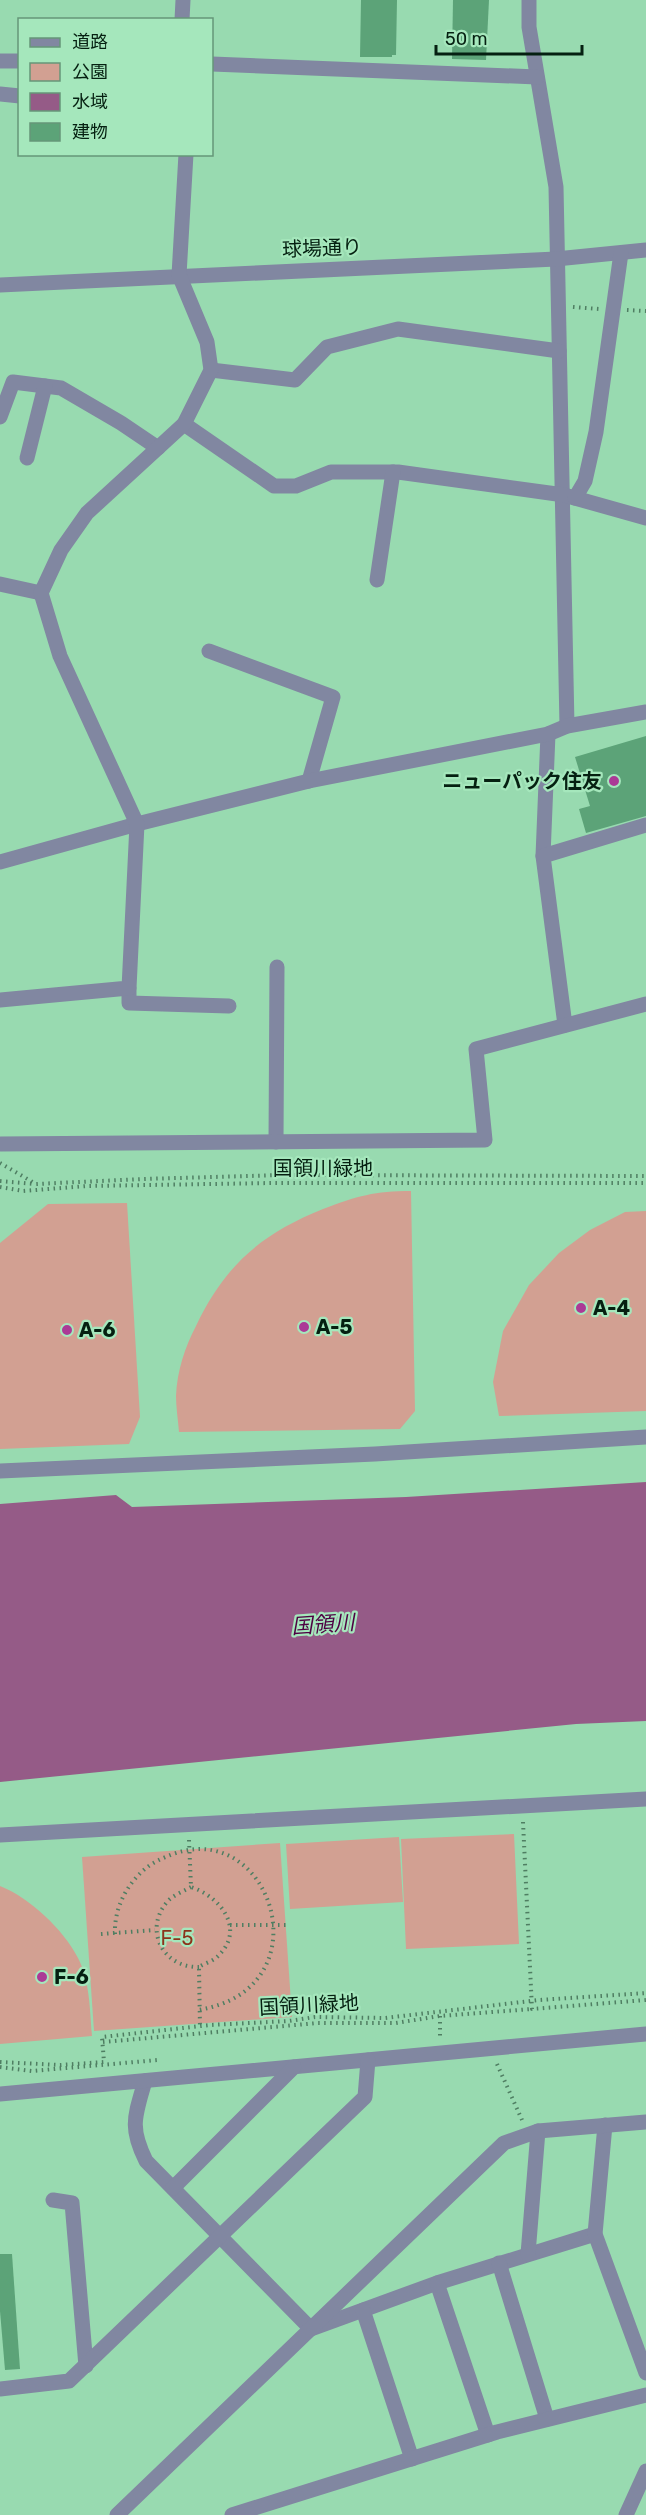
<svg xmlns="http://www.w3.org/2000/svg" width="646" height="2515" font-family="Rubik,'Noto Sans JP',sans-serif">
<style>
.green{fill:#d2a092}
.water{fill:#955b87}
.building{fill:#5ca378}
.lines{fill:none;stroke-linecap:round;stroke-linejoin:round}
.path{stroke:#4f7e62;stroke-width:4;stroke-dasharray:1.5 4.5;stroke-linecap:butt}
.minor{stroke:#8187a1;stroke-width:15}
.poi-dot{fill:#ab3a96;stroke:#a5e7bc;stroke-width:2}
.labels{text-anchor:middle;dominant-baseline:central;stroke-width:4.5;stroke-linejoin:round;paint-order:stroke}
.street-label{font-size:20px;fill:#052011;stroke:#a5e7bc}
.poi-label{font-size:20px;font-weight:bold;fill:#052011;stroke:#a5e7bc;text-anchor:start}
.park-label{font-size:20px;fill:#8c331a;stroke:#a5e7bc}
.water-label{font-size:21px;font-style:italic;fill:#4e0143;stroke:#a5e7bc}
</style>
<rect width="100%" height="100%" fill="#98dab0"/>
<g class="green">
<path d="M411 1191 415 1411 400 1429 179 1432C178 1420 176 1407 176 1396 177 1371 185 1347 196 1326 225 1265 261 1234 323 1209 357 1196 375 1191 411 1191Z"/>
<path d="M127 1203 140 1417 129 1444 0 1449V1243L48 1204Z"/>
<path d="M646 1211V1411L499 1416 493 1382 503 1331 529 1285 559 1253 590 1230 625 1212Z"/>
<path d="M514 1834 519 1944 406 1949 401 1839Z"/>
<path d="M399 1837 403 1902 290 1909 286 1844Z"/>
<path d="M280 1843 292 2017 94 2031 82 1857Z"/>
<path d="M0 1886C30 1898 63 1929 78 1958 90 1981 90 2011 92 2036L0 2044Z"/>
</g>
<path class="water" d="M646 1482V1721L576 1724 0 1782V1504L116 1495 132 1507 406 1497Z"/>
<g class="building">
<path d="M361 0H397L396 55H392V57H360Z"/>
<path d="M453 0H489L486 60 452 59Z"/>
<path d="M646 736V816L586 833 579 809 590 806 575 757Z"/>
<path d="M0 2254H12L20 2369 5 2370 0 2311Z"/>
</g>
<g class="lines">
<g class="path">
<path d="M573 307 599 309"/>
<path d="M627 310 646 311"/>
<path d="M0 1163 36 1184 143 1179 283 1175 646 1176"/>
<path d="M0 1181 35 1184"/>
<path d="M0 1187 23 1191 87 1186 272 1183H646"/>
<path d="M523 1822 532 2009 646 2000"/>
<path d="M189 1840 191 1887C219 1896 246 1928 219 1955 214 1961 205 1963 199 1967L200 2028"/>
<path d="M191 1887C184 1891 176 1894 170 1899 142 1926 161 1968 199 1967"/>
<path d="M230 1925H288"/>
<path d="M101 1934 155 1930"/>
<path d="M115 1934C114 1909 126 1885 145 1869 153 1862 163 1858 173 1854 273 1818 326 1990 198 2010"/>
<path d="M440 2016V2037"/>
<path d="M103 2042 318 2023H396L440 2016 532 2009"/>
<path d="M0 2062 60 2065 104 2062 102 2037 210 2025 289 2021 315 2017 385 2018 539 2000 646 1993"/>
<path d="M497 2064 522 2120"/>
<path d="M0 2067 32 2071 158 2060"/>
</g>
<g class="minor">
<path d="M529 0V27L556 187 567 726"/>
<path d="M182 20 183 0"/>
<path d="M0 61H20"/>
<path d="M212 64 537 77"/>
<path d="M0 94 20 96"/>
<path d="M0 285 556 259 646 250"/>
<path d="M211 370 295 380 327 347 398 329 559 351"/>
<path d="M0 417 13 382 61 388 121 423 158 448"/>
<path d="M184 424 274 486H296L331 472H398L564 495 646 518"/>
<path d="M27 458 45 386"/>
<path d="M575 498 585 481 596 432 621 253"/>
<path d="M377 580 393 472"/>
<path d="M0 584 41 593"/>
<path d="M209 651 333 697 309 781"/>
<path d="M543 856 548 734"/>
<path d="M0 862 137 824 309 781 548 734 567 726 646 712"/>
<path d="M129 988V1003L229 1006"/>
<path d="M0 1000 129 988 137 824 60 656 41 593 61 550 87 513 184 424 211 370 207 342 179 275 186 154"/>
<path d="M565 1025 543 856 646 825"/>
<path d="M276 1142 277 967"/>
<path d="M0 1144 485 1140 476 1049 646 1004"/>
<path d="M0 1471 375 1454 646 1437"/>
<path d="M0 1835 646 1799"/>
<path d="M145 2081C135 2116 129 2127 146 2161L311 2329 437 2283 595 2234"/>
<path d="M0 2094 646 2034"/>
<path d="M605 2125 595 2234 646 2373"/>
<path d="M173 2188 294 2067"/>
<path d="M53 2200 72 2203 86 2366"/>
<path d="M528 2254 538 2131"/>
<path d="M499 2263 547 2419"/>
<path d="M437 2283 488 2435"/>
<path d="M363 2310 412 2459"/>
<path d="M0 2389 69 2381 365 2097 368 2060"/>
<path d="M117 2515 504 2143 538 2131 646 2122"/>
<path d="M232 2515 497 2432 646 2395"/>
<path d="M626 2515 646 2471"/>
</g>
</g>
<g class="poi-dot">
<circle cx="614" cy="781" r="6"/>
<circle cx="581" cy="1308" r="6"/>
<circle cx="304" cy="1327" r="6"/>
<circle cx="67" cy="1330" r="6"/>
<circle cx="42" cy="1977" r="6"/>
</g>
<g class="labels">
<g class="street-label">
<text transform="translate(322 248) rotate(-2)">球場通り</text>
<text x="323" y="1168">国領川緑地</text>
<text transform="translate(309 2005) rotate(-3)">国領川緑地</text>
</g>
<g class="poi-label">
<text x="602" y="781" text-anchor="end">ニューパック住友</text>
<text x="593" y="1308">A-4</text>
<text x="316" y="1327">A-5</text>
<text x="79" y="1330">A-6</text>
<text x="54" y="1977">F-6</text>
</g>
<g class="park-label">
<text x="177" y="1938">F-5</text>
</g>
<g class="water-label">
<text transform="translate(323 1624) rotate(-4)">国領川</text>
</g>
</g>
<rect x="18" y="18" width="195" height="138" fill="#a5e7bc" stroke="#659778" stroke-width="1.5"/>
<rect x="30" y="38" width="30" height="9" fill="#8187a1" stroke="#659778" stroke-width="1.5"/>
<text x="72" y="48" font-size="18" fill="#052011">道路</text>
<rect x="30" y="63" width="30" height="18" fill="#d2a092" stroke="#659778" stroke-width="1.5"/>
<text x="72" y="78" font-size="18" fill="#052011">公園</text>
<rect x="30" y="93" width="30" height="18" fill="#955b87" stroke="#659778" stroke-width="1.5"/>
<text x="72" y="108" font-size="18" fill="#052011">水域</text>
<rect x="30" y="123" width="30" height="18" fill="#5ca378" stroke="#659778" stroke-width="1.5"/>
<text x="72" y="138" font-size="18" fill="#052011">建物</text>
<path d="M436 45v9h146v-9" fill="none" stroke="#052011" stroke-width="3"/>
<text x="445" y="45" font-size="18" fill="#052011" stroke="#a5e7bc" stroke-width="4.5" paint-order="stroke">50 m</text>
</svg>
